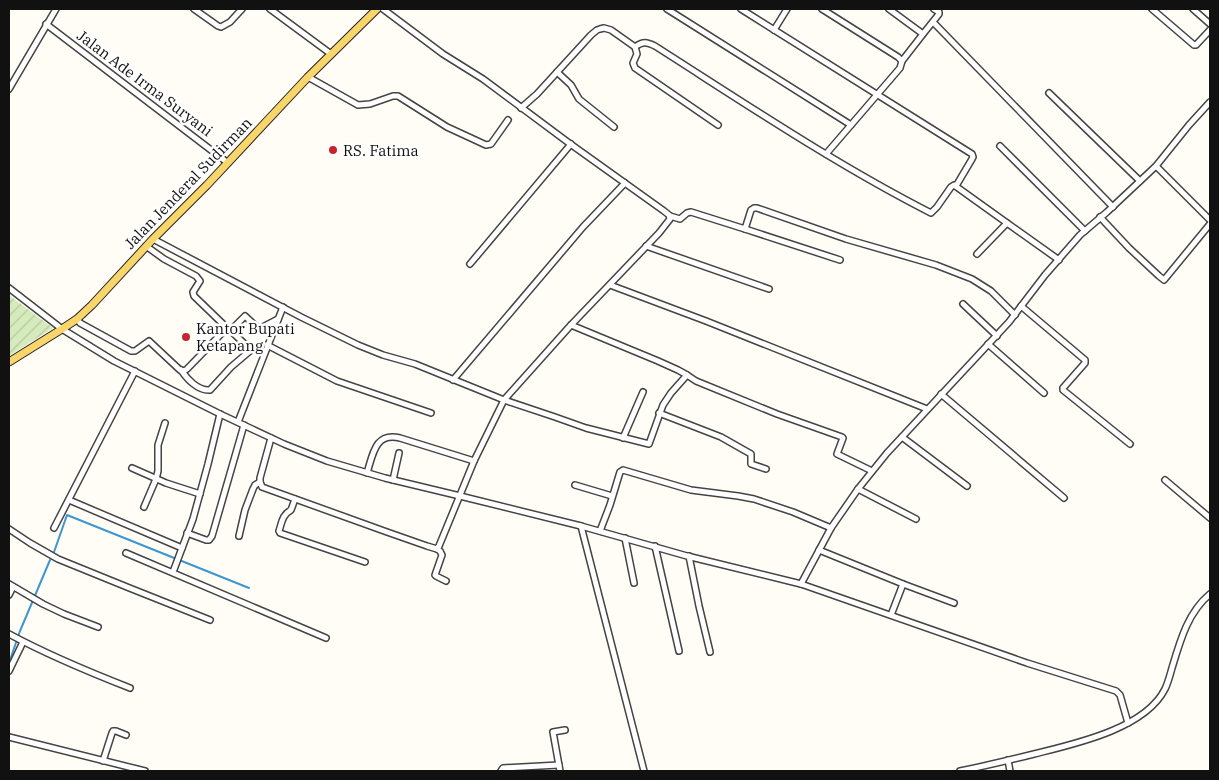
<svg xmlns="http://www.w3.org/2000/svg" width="1219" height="780" font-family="'IBM Plex Serif',serif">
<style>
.garden{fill:url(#garden-furrows)}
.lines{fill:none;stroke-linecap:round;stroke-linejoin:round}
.stream{stroke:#3f96cf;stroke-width:2}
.minor-casing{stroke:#444;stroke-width:8}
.major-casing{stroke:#222;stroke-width:9}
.minor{stroke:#fff;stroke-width:5}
.major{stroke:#f9d66b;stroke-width:7}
.poi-dot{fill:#c4262e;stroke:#fff;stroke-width:2}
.labels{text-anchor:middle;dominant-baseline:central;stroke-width:5;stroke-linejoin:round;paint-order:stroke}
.street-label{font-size:15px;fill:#111;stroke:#fff}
.poi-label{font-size:15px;fill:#111;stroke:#fff;text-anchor:start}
</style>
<defs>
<pattern id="garden-furrows" width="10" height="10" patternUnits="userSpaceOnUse" patternTransform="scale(1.25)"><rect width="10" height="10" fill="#d5ebbd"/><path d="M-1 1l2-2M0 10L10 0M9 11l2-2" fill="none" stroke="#b6c8a1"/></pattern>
</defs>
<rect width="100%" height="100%" fill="#fffdf5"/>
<path class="garden" d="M9 295 53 328 9 356Z"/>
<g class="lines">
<g class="stream">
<path d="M54 552 67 515 249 588"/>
<path d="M9 663 20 631 50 560"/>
</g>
<defs>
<g id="minor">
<path d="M194 9 218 26 221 27 230 22 242 9"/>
<path d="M270 9 331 54"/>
<path d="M667 9 851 125 900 68 902 61 898 57 822 9"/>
<path d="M741 9 972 154 973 157 972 159 956 186"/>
<path d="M889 9 923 34 939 14V12L934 9"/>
<path d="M1152 9 1194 45H1196L1210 30"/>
<path d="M1193 9 1210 24"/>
<path d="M933 22 1113 207"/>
<path d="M46 24 228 163"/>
<path d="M774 30 787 9"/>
<path d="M635 47C643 41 647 42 655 46 746 104 835 164 931 213L937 207 951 187 954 185 1007 223"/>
<path d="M902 61 923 34"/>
<path d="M557 72 571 85 579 99 614 127"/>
<path d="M308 77 358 105 370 104 393 96H398L447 127 486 145 491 144 508 120"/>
<path d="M9 89 56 9"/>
<path d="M1049 93 1140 181"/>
<path d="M521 108 537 94 591 35 597 30 600 29 604 28 611 30 635 47 637 54 633 63 635 68 718 125"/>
<path d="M1000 146 1085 231"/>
<path d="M826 154 851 125"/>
<path d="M1156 166 1210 220"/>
<path d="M670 216 680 219 687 213 691 212 745 229 751 210 754 208H757L846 239 936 265 972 279 991 291 1015 315"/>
<path d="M1100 217 1129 248 1159 276 1164 280 1210 224"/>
<path d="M745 229 840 260"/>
<path d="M153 239 301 317 358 345 383 355 415 364 504 400 555 417 586 428 649 444 663 405 671 393 687 375 678 370 658 361 571 325"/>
<path d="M646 246 769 289"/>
<path d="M977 254 1007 223 1059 260"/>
<path d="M470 264 571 144"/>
<path d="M610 285 706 321 927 409"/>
<path d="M9 288 62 329 114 361 220 414 284 444 327 461 385 478 460 496 581 526 687 556 801 584 1027 663 1116 691 1120 695 1128 723"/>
<path d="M963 304 997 336"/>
<path d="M1021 306 1085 360V363L1063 388V390L1130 444"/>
<path d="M77 319 80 323 131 351H135L149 341 180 370 184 371 187 369 223 332V324L194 296 193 292 200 281 196 276 164 259 146 246"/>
<path d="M228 330 232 329 245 316 259 329 278 319"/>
<path d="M988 344 1044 393"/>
<path d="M267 345 337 381 431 413"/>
<path d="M181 370C187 379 198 391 210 390L231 367 251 350 250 349 230 330"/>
<path d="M687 375 696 381 777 414 842 437 843 438 837 454 872 471"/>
<path d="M453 380 583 227 625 183"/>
<path d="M941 394 1064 498"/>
<path d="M659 413 721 437 751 454V464L766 469"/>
<path d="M238 422 283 307"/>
<path d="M902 437 967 486"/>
<path d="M271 438 260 478V482L262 487 387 532 427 546 437 549 439 546 474 461 504 400 571 325 659 233 670 219 669 215 664 211 569 143 483 79 443 54 383 9"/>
<path d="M623 438 643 392"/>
<path d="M132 468 166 483 200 494"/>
<path d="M367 473C373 454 375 432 400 438L474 461"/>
<path d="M393 480 399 453"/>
<path d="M1165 480 1210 518"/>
<path d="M575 485 612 496"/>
<path d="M858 489 916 519"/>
<path d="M295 499 291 510C282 515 282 522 279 531L280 533 365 562"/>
<path d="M69 500 182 548"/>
<path d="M144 507 156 479 158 471V445L165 423"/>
<path d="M581 526 644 771"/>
<path d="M54 528 135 371"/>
<path d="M9 529 30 543 58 559 127 587 210 620"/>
<path d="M600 531 610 505 620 472 623 470 691 490 738 496 754 499 793 512 831 528"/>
<path d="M187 533 206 540H209L212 536 244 425"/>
<path d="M239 536 245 510 253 489 255 485 260 482"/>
<path d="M625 538 634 583"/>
<path d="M655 546 679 651"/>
<path d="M437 549 440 551 442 555 435 575 436 576 446 581"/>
<path d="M819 550 903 584 954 603"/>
<path d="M126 553 326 638"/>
<path d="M689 556 699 606 710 652"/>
<path d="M173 572 193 519 208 464 220 414"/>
<path d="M9 584 43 604 64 614 98 627"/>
<path d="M801 584 831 528 858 489 887 453 1009 322 1045 275 1080 235 1107 212 1156 166 1189 125 1210 102"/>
<path d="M9 595 13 587"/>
<path d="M891 615 903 584"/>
<path d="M9 634C48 655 89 672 130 688"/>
<path d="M9 671 23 642"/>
<path d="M9 737 145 771"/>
<path d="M1008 760 1010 771"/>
<path d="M103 761 112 733 113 731H116L126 735"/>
<path d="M501 771 503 768 559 765"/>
<path d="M560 771 553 732 565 730"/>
<path d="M960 771C985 766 1010 760 1034 754 1074 744 1145 729 1165 689 1168 683 1170 675 1172 668 1180 641 1188 612 1210 594"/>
</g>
<path id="major" d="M9 362 62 329 77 319 92 305 153 239 207 185 308 77 377 9"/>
</defs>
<use href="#minor" class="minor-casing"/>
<use href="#major" class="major-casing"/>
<use href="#minor" class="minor"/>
<use href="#major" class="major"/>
</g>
<g class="poi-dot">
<circle cx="333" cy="150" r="5"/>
<circle cx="186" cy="337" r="5"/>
</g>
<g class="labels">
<g class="street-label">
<text transform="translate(145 83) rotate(37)">Jalan Ade Irma Suryani</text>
<text transform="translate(188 183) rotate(-46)">Jalan Jenderal Sudirman</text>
</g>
<g class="poi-label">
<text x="343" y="150">RS. Fatima</text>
<text x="196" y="328">Kantor Bupati<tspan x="196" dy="17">Ketapang</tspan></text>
</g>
</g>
<rect width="1219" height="780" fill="none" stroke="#111111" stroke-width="20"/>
</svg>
